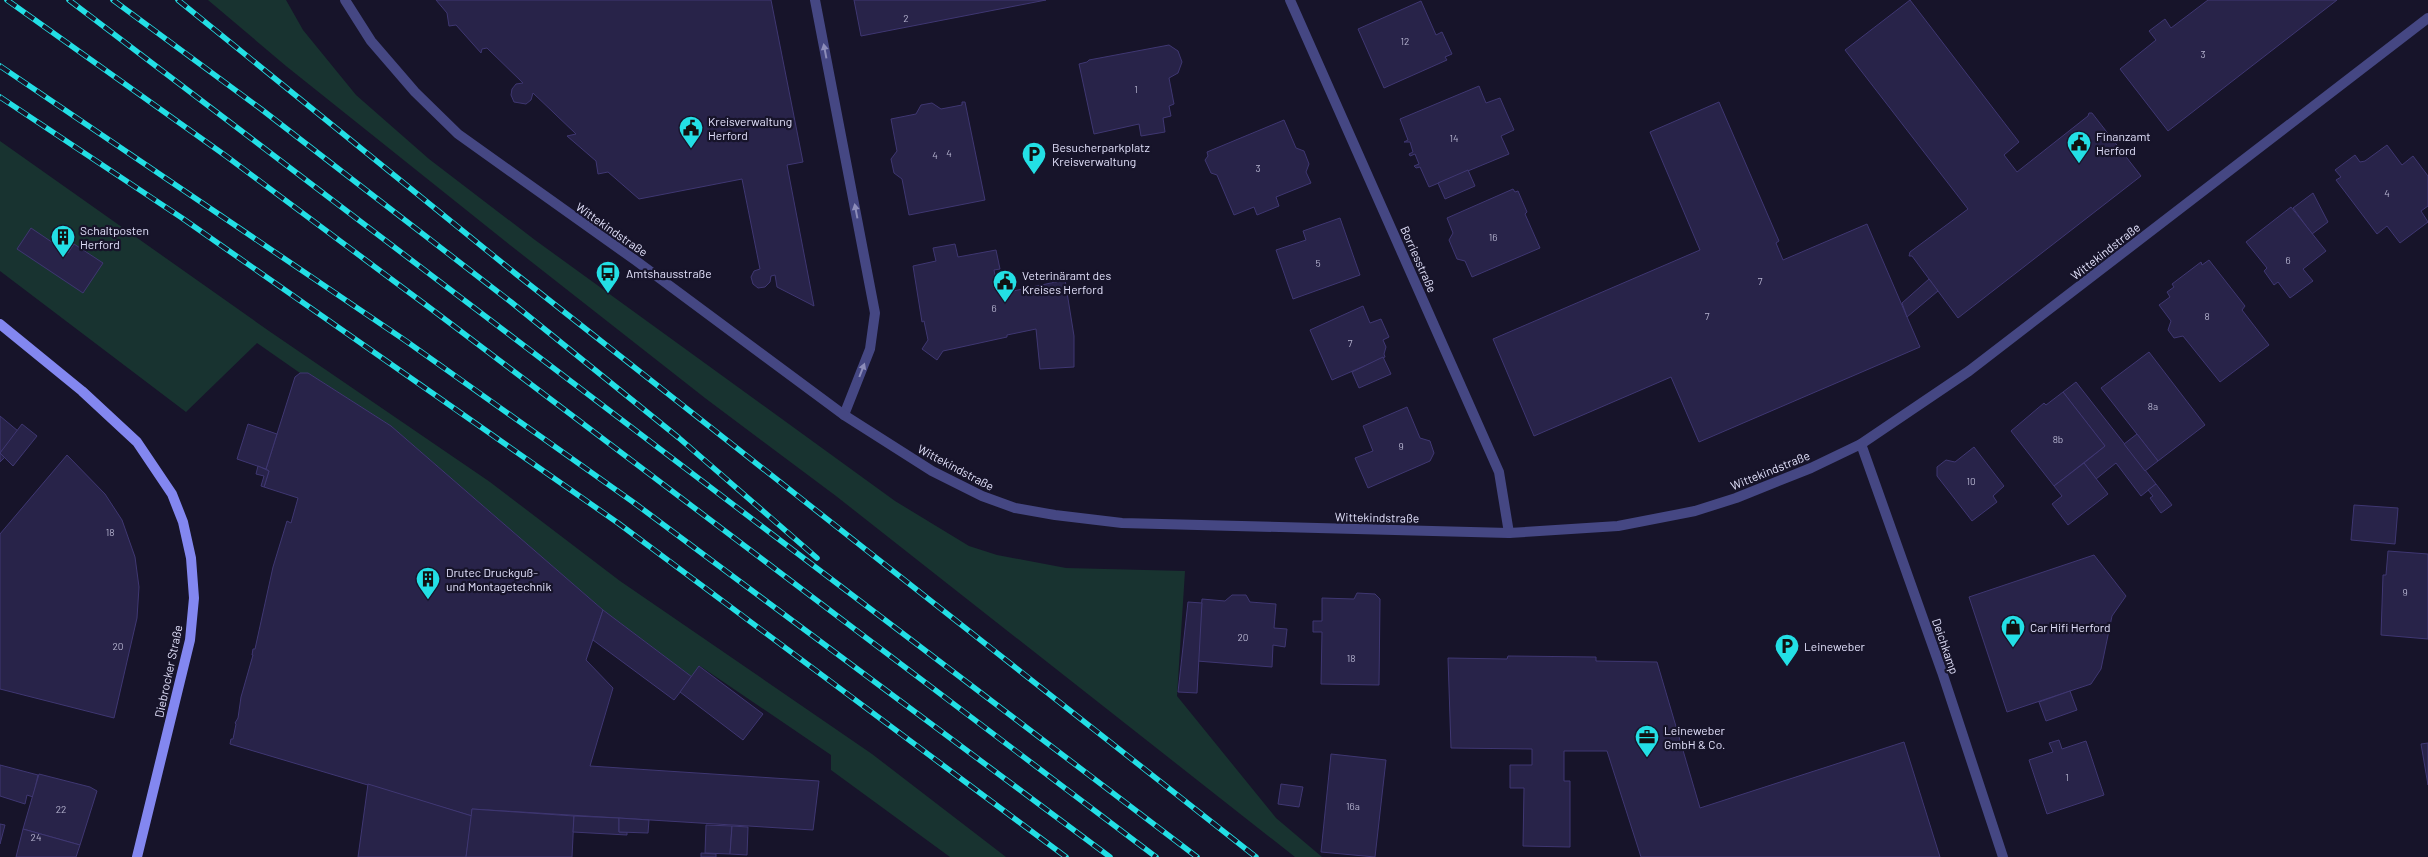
<svg xmlns="http://www.w3.org/2000/svg" width="2428" height="857" font-family="Barlow,sans-serif">
<style>
.green{fill:#183330}
.building{fill:#282349;stroke:#3f3772}
.lines{fill:none;stroke-linecap:round;stroke-linejoin:round}
.minor{stroke:#454783;stroke-width:10}
.tertiary{stroke:#454783;stroke-width:10}
.secondary{stroke:#8387f0;stroke-width:10}
.rail-casing{stroke:#23dfe5;stroke-width:5.5}
.rail{stroke:#17142a;stroke-width:4;stroke-dasharray:11;stroke-linecap:butt}
.oneway{fill:#8c8cb9}
.labels{text-anchor:middle;dominant-baseline:central;stroke-width:4.5;stroke-linejoin:round;paint-order:stroke}
.number-label{font-size:10px;fill:#b4b2ce}
.poi-label{font-size:12px;fill:#e2e1fb;stroke:#17142a;text-anchor:start}
.street-label{font-size:12px;fill:#e2e1fb;stroke:#17142a}
</style>
<rect width="100%" height="100%" fill="#17142a"/>
<g class="green">
<path d="M208 0H286L303 30 356 95 429 159 535 240 895 501 969 546 997 555 1066 568 1185 571 1177 696 1276 818 1322 857H1295L836 496 705 398 510 245 286 66Z"/>
<path d="M0 141 269 331 490 482 620 581 872 754 1006 857H950L831 770V755L700 666 692 677 603 610 391 426 308 373H300L257 343 186 412 0 271Z"/>
</g>
<g class="building">
<path d="M436 0H771L803 162 787 165 814 306 777 287 775 275 771 276 770 282 765 287 758 288 753 284 751 277 754 271 760 269 742 179 639 199 608 172 598 174 596 161 567 136 576 134 533 93 531 100 526 104 514 102 511 95 512 89 516 84 523 83 487 48 482 49 481 53 456 25 449 26 447 13Z"/>
<path d="M854 0H1046L861 36Z"/>
<path d="M1910 0 2019 142 2004 155 2017 172 2088 116 2089 113H2092L2141 176 1958 318 1912 256H1909L1910 252 1968 209 1845 50Z"/>
<path d="M2208 0H2337L2168 131 2120 69 2156 40 2149 31 2165 19 2171 28Z"/>
<path d="M1421 1 1436 35 1442 32 1452 54 1445 57 1447 60 1384 88 1358 29Z"/>
<path d="M1169 45 1178 51 1182 62 1178 73 1169 78 1174 104 1169 106 1171 116 1163 118 1165 132 1141 136 1139 124 1094 134 1079 64 1087 62 1089 60Z"/>
<path d="M1479 86 1486 103 1500 98 1514 130 1501 136 1509 154 1429 187 1420 167 1416 168 1414 166 1419 164 1415 154 1410 156 1409 154 1413 152 1410 142H1404L1408 140 1400 119Z"/>
<path d="M962 102H965L985 200 909 215 902 179 894 173 891 159 897 151 891 119 916 114 921 105 932 103 941 109 962 105Z"/>
<path d="M1719 102 1779 241 1776 243 1783 260 1867 224 1920 347 1699 442 1671 377 1534 436 1493 339 1700 250 1650 132Z"/>
<path d="M1284 120 1296 148 1304 151 1309 164 1306 172 1311 183 1276 197 1279 206 1257 215 1254 207 1234 215 1217 175 1211 173 1205 160 1208 156 1207 152Z"/>
<path d="M2387 145 2402 165 2413 156 2428 176V206L2421 211 2428 222 2400 243 2387 226 2377 234 2336 180 2341 177 2335 170 2355 155 2360 162 2365 161Z"/>
<path d="M1468 170 1475 186 1445 199 1438 183Z"/>
<path d="M1513 189 1515 192 1518 191 1527 212 1525 214 1540 248 1472 277 1465 261 1457 259 1449 240 1453 233 1447 218Z"/>
<path d="M2313 193 2328 222 2312 234 2293 208Z"/>
<path d="M2291 207 2326 251 2303 269 2313 281 2290 298 2278 282 2274 285 2264 271 2267 268 2246 242Z"/>
<path d="M1340 218 1360 275 1293 299 1276 250 1306 240 1303 231Z"/>
<path d="M31 228 68 253 74 244 103 263 83 293 17 249Z"/>
<path d="M955 244 958 257 996 250 1000 269 994 270 999 294 1065 280 1074 336V367L1040 369 1036 329 1007 335V337L943 351 937 360 922 349 928 340 924 321 922 322 913 266 936 261 933 248Z"/>
<path d="M2209 260 2245 306 2242 310 2269 345 2220 382 2183 336 2174 338 2168 330 2171 321 2159 305 2170 297 2167 292 2174 287 2172 284 2201 262 2202 265Z"/>
<path d="M1929 279 1938 291 1907 317 1902 303Z"/>
<path d="M1363 306 1370 323 1381 319 1389 337 1383 340 1386 347 1384 354 1385 357 1332 380 1310 330Z"/>
<path d="M2149 352 2205 425 2158 461 2101 388Z"/>
<path d="M1383 357 1391 374 1359 388 1352 372Z"/>
<path d="M300 373H308L391 426 603 610 586 660 613 688 590 766 819 781 813 830 472 809V816L230 744 231 739H233L236 724 235 723 238 718 241 697 253 655H252L253 649H255L273 567 287 521 291 523 298 498 264 487 269 471 266 469 277 434 295 377Z"/>
<path d="M2076 382 2156 484 2141 496 2116 463 2096 479 2084 463 2105 446 2063 392Z"/>
<path d="M2063 392 2105 446 2054 486 2011 431 2044 403 2046 405Z"/>
<path d="M1407 407 1420 438 1430 441 1434 453 1430 461 1368 488 1355 458 1373 451 1363 426Z"/>
<path d="M0 416 18 431 0 453 5 457 0 462Z"/>
<path d="M22 424 37 436 13 466 0 453Z"/>
<path d="M248 424 277 434 266 469 237 459Z"/>
<path d="M2137 434 2158 461 2145 471 2124 444Z"/>
<path d="M1974 447 2004 486 1993 496 1997 502 1972 521 1937 476V467L1946 460 1955 462Z"/>
<path d="M67 455 105 494 122 520 135 557 139 587 137 618 114 718 0 689V534Z"/>
<path d="M2084 463 2108 494 2068 525 2052 504 2062 496 2054 486Z"/>
<path d="M258 466 269 471 264 487 261 486 264 476 256 474Z"/>
<path d="M2156 484 2172 505 2161 513 2150 498 2153 496 2148 490Z"/>
<path d="M2354 505 2398 508 2395 544 2351 540Z"/>
<path d="M2388 551 2428 554V639L2381 635 2383 575H2386Z"/>
<path d="M2094 555 2126 596 2112 616 2101 669 2091 684 2007 712 1969 597Z"/>
<path d="M1357 593 1375 594 1380 599 1379 685 1321 684 1322 632H1313V621H1322V598L1354 599Z"/>
<path d="M1232 595H1246L1250 602 1276 604 1274 628 1287 629 1285 647 1273 645 1272 667 1197 661 1202 599 1225 601Z"/>
<path d="M1188 602 1202 603 1197 693 1178 692Z"/>
<path d="M603 610 692 677 674 700 593 640Z"/>
<path d="M1508 656 1596 657V661L1657 662 1700 808 1904 742 1940 857H1641L1607 751H1564V781H1570V847L1523 846 1524 788H1510V765H1532V749L1451 748 1448 658 1507 659Z"/>
<path d="M699 666 763 714 743 740 680 692Z"/>
<path d="M2070 691 2077 710 2046 721 2039 702Z"/>
<path d="M2059 740 2062 749 2086 741 2104 795 2047 814 2029 760 2053 752 2049 743Z"/>
<path d="M2428 743V785L2421 744Z"/>
<path d="M1331 754 1386 760 1375 857 1321 852Z"/>
<path d="M0 765 38 775 33 797 27 795 25 804 0 796Z"/>
<path d="M39 774 90 787 97 791 80 845 23 829Z"/>
<path d="M368 784 472 816 466 857H358Z"/>
<path d="M1281 784 1303 787 1299 807 1278 804Z"/>
<path d="M472 809 574 816 572 857H466Z"/>
<path d="M574 816 619 818V832H627V835L573 832Z"/>
<path d="M619 818 649 820 648 833 619 832Z"/>
<path d="M0 824 5 825 0 844Z"/>
<path d="M706 825 732 826 730 854 705 853Z"/>
<path d="M732 826 748 827 747 855 730 854Z"/>
<path d="M23 829 80 845 76 857H16Z"/>
<path d="M701 853 716 854V857H701Z"/>
</g>
<g class="lines">
<g class="minor">
<path d="M815 0 875 313 870 349 844 415"/>
<path d="M1290 0 1499 472 1509 533"/>
<path d="M1861 444 1942 672 2003 857"/>
</g>
<path class="tertiary" d="M345 0 371 41 415 92 458 134 635 260 844 415 932 471 982 496 1015 508 1055 515 1122 523 1509 533 1618 526 1695 511 1736 498 1811 468 1861 444 1969 371 2428 18"/>
<path class="secondary" d="M0 324 82 391 137 442 172 494 183 522 191 558 194 598 190 640 137 857"/>
<defs>
<g id="rail">
<path d="M7 0 226 156 430 308 1156 857"/>
<path d="M69 0 1197 857"/>
<path d="M113 0 261 109 511 302 679 438 817 558"/>
<path d="M178 0 516 274 1256 857"/>
<path d="M0 66 406 341 633 502 1110 857"/>
<path d="M0 97 182 218 618 523 1066 857"/>
</g>
</defs>
<use href="#rail" class="rail-casing"/>
<use href="#rail" class="rail"/>
</g>
<defs><path id="oneway-solid" d="M-6-.8H1V-3.2L6.5 0L1 3.2V.8H-6Z" transform="scale(1.25)"/></defs>
<g class="oneway">
<use href="#oneway-solid" transform="translate(825 51) rotate(-101)"/>
<use href="#oneway-solid" transform="translate(856 211) rotate(-101)"/>
<use href="#oneway-solid" transform="translate(862 370) rotate(-69)"/>
</g>
<defs>
<symbol id="civic-pin" viewBox="-11 -11 22 30"><path d="M0 17L-7.5 6A9.5 9.5 0 1 1 7.5 6Z" fill="#23dfe5" stroke="#17142a"/><path d="M-.6-6.5H3V-4.5H.6V-3L4-1V1h2V6H-6V1h2V-1L-.6-3ZM-1.2 2.5V6h2.4V2.5Z" fill="#111"/></symbol>
<symbol id="parking-pin" viewBox="-11 -11 22 30"><path d="M0 17L-7.5 6A9.5 9.5 0 1 1 7.5 6Z" fill="#23dfe5" stroke="#17142a"/><path d="M-3.5-5.5H1a3.5 3.5 0 0 1 0 7H-1V5.5H-3.5ZM-1-3.4V-.6H.8a1.4 1.4 0 0 0 0-2.8Z" fill="#111"/></symbol>
<symbol id="building-pin" viewBox="-11 -11 22 30"><path d="M0 17L-7.5 6A9.5 9.5 0 1 1 7.5 6Z" fill="#23dfe5" stroke="#17142a"/><path d="M-4-6H4V6H1V3H-1V6H-4ZM-2.5-4.3h1.7v1.8h-1.7ZM.8-4.3h1.7v1.8H.8ZM-2.5-1h1.7V.8h-1.7ZM.8-1h1.7V.8H.8Z" fill="#111"/></symbol>
<symbol id="bus-pin" viewBox="-11 -11 22 30"><path d="M0 17L-7.5 6A9.5 9.5 0 1 1 7.5 6Z" fill="#23dfe5" stroke="#17142a"/><path d="M-5-6H5V4H4V6H2V4H-2V6H-4V4H-5ZM-3.5-4V0h7V-4ZM-3.5 1.2v1.5H-2V1.2ZM2 1.2v1.5H3.5V1.2Z" fill="#111"/></symbol>
<symbol id="shop-pin" viewBox="-11 -11 22 30"><path d="M0 17L-7.5 6A9.5 9.5 0 1 1 7.5 6Z" fill="#23dfe5" stroke="#17142a"/><path d="M-5-2.5h2.3a2.7 3.5 0 0 1 5.4 0H5L5.5 6h-11ZM-1.5-2.5h3a1.5 2.3 0 0 0-3 0Z" fill="#111"/></symbol>
<symbol id="office-pin" viewBox="-11 -11 22 30"><path d="M0 17L-7.5 6A9.5 9.5 0 1 1 7.5 6Z" fill="#23dfe5" stroke="#17142a"/><path d="M-6-3h4V-5.5h4V-3h4V5H-6ZM-1-4.5V-3h2v-1.5ZM-6 0V1H6V0Z" fill="#111"/></symbol>
</defs>
<g fill-rule="evenodd">
<use href="#civic-pin" x="677" y="114" width="28" height="38"/>
<use href="#civic-pin" x="2065" y="129" width="28" height="38"/>
<use href="#parking-pin" x="1020" y="140" width="28" height="38"/>
<use href="#building-pin" x="49" y="223" width="28" height="38"/>
<use href="#bus-pin" x="594" y="259" width="28" height="38"/>
<use href="#civic-pin" x="991" y="268" width="28" height="38"/>
<use href="#building-pin" x="414" y="565" width="28" height="38"/>
<use href="#shop-pin" x="1999" y="613" width="28" height="38"/>
<use href="#parking-pin" x="1773" y="632" width="28" height="38"/>
<use href="#office-pin" x="1633" y="723" width="28" height="38"/>
</g>
<g class="labels">
<g class="number-label">
<text x="906" y="18">2</text>
<text x="1405" y="41">12</text>
<text x="2203" y="54">3</text>
<text x="1136" y="89">1</text>
<text x="1454" y="138">14</text>
<text x="949" y="153">4</text>
<text x="935" y="155">4</text>
<text x="1258" y="168">3</text>
<text x="2387" y="193">4</text>
<text x="1493" y="237">16</text>
<text x="2288" y="260">6</text>
<text x="1318" y="263">5</text>
<text x="1760" y="281">7</text>
<text x="994" y="308">6</text>
<text x="1707" y="316">7</text>
<text x="2207" y="316">8</text>
<text x="1350" y="343">7</text>
<text x="2153" y="406">8a</text>
<text x="2058" y="439">8b</text>
<text x="1401" y="446">9</text>
<text x="1971" y="481">10</text>
<text x="110" y="532">18</text>
<text x="2405" y="592">9</text>
<text x="1243" y="637">20</text>
<text x="118" y="646">20</text>
<text x="1351" y="658">18</text>
<text x="2067" y="777">1</text>
<text x="1353" y="806">16a</text>
<text x="61" y="809">22</text>
<text x="36" y="837">24</text>
</g>
<g class="poi-label">
<text x="708" y="121">Kreisverwaltung<tspan x="708" dy="14">Herford</tspan></text>
<text x="2096" y="136">Finanzamt<tspan x="2096" dy="14">Herford</tspan></text>
<text x="1052" y="147">Besucherparkplatz<tspan x="1052" dy="14">Kreisverwaltung</tspan></text>
<text x="80" y="230">Schaltposten<tspan x="80" dy="14">Herford</tspan></text>
<text x="626" y="273">Amtshausstraße</text>
<text x="1022" y="275">Veterinäramt des<tspan x="1022" dy="14">Kreises Herford</tspan></text>
<text x="446" y="572">Drutec Druckguß-<tspan x="446" dy="14">und Montagetechnik</tspan></text>
<text x="2030" y="627">Car Hifi Herford</text>
<text x="1804" y="646">Leineweber</text>
<text x="1664" y="730">Leineweber<tspan x="1664" dy="14">GmbH &amp; Co.</tspan></text>
</g>
<g class="street-label">
<text transform="translate(612 229) rotate(35)">Wittekindstraße</text>
<text transform="translate(2105 251) rotate(-38)">Wittekindstraße</text>
<text transform="translate(1419 259) rotate(66)">Borriesstraße</text>
<text transform="translate(956 467) rotate(28)">Wittekindstraße</text>
<text transform="translate(1770 470) rotate(-22)">Wittekindstraße</text>
<text transform="translate(1377 517) rotate(1)">Wittekindstraße</text>
<text transform="translate(1946 646) rotate(71)">Deichkamp</text>
<text transform="translate(168 671) rotate(-78)">Diebrocker Straße</text>
</g>
</g>
</svg>
